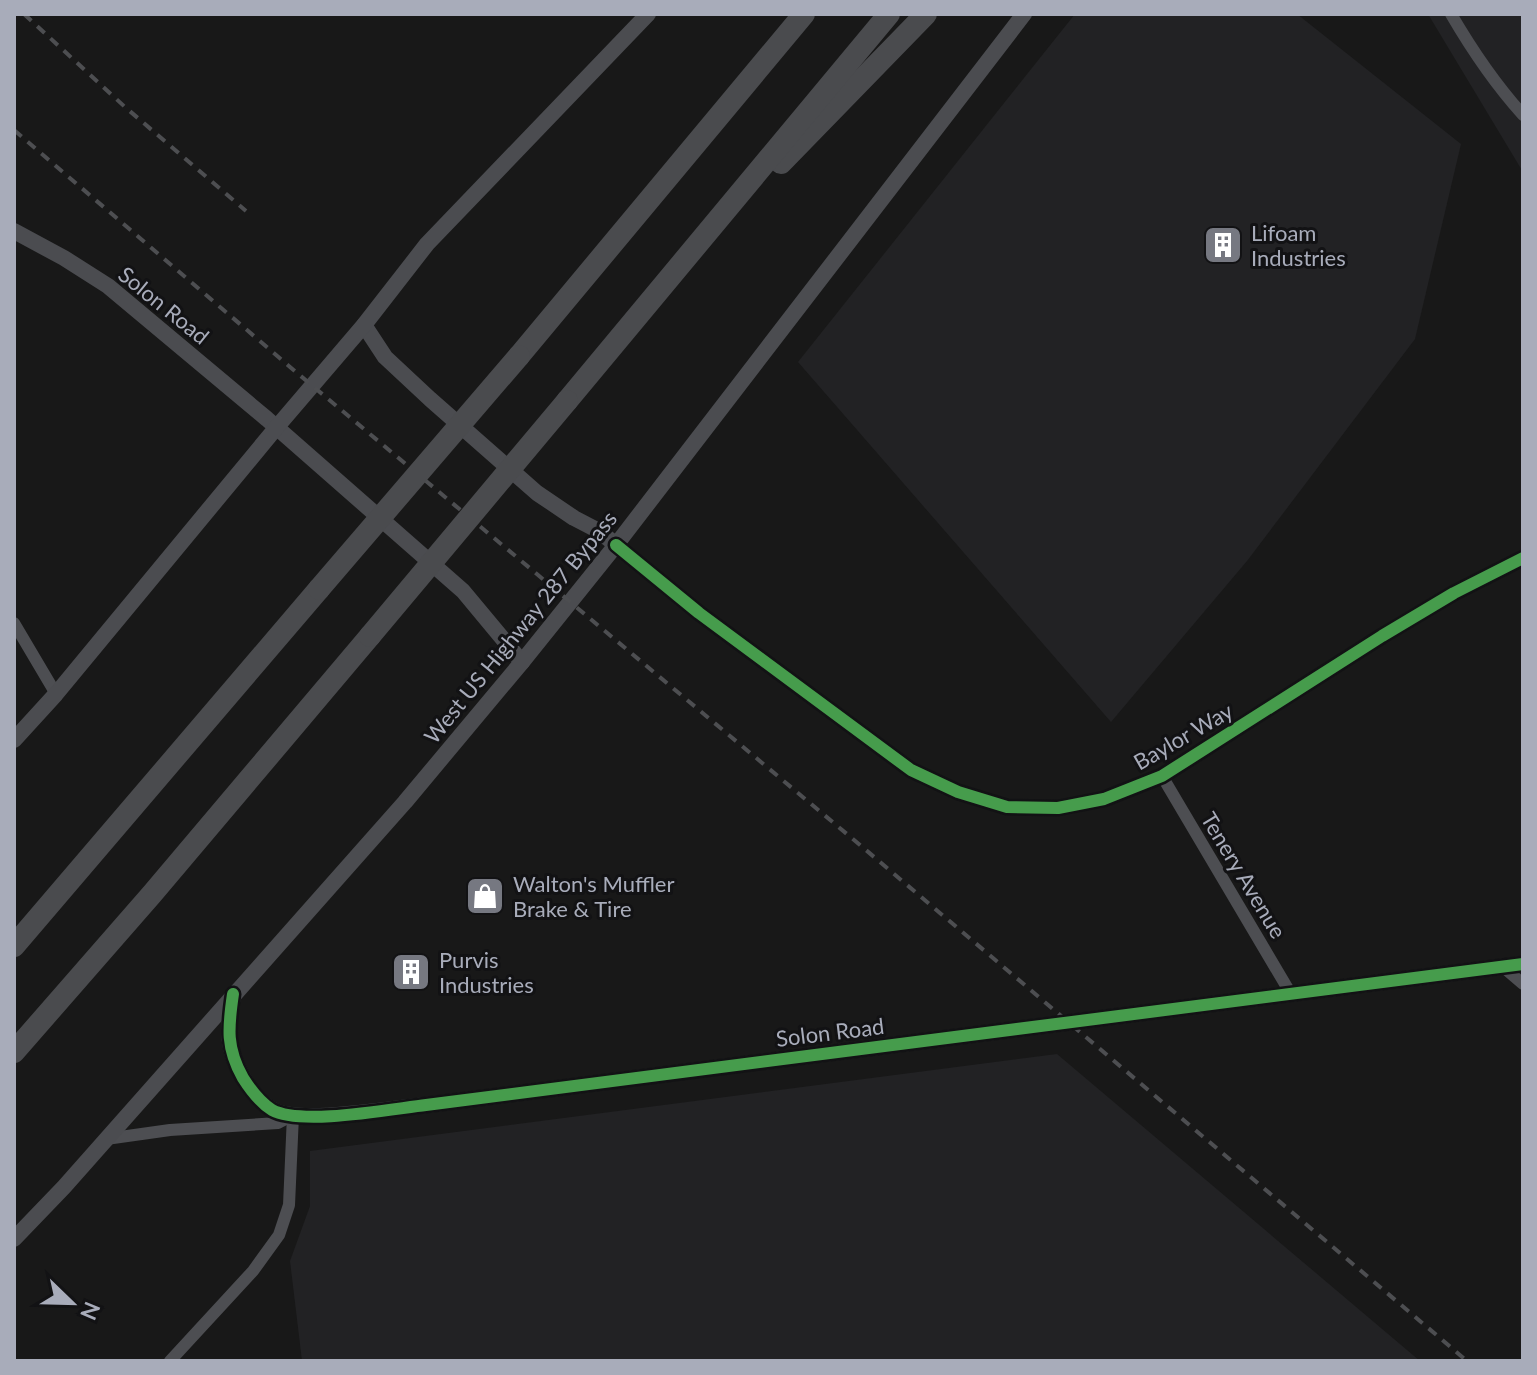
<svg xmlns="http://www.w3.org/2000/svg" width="1537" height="1375" font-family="Lato,sans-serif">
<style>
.built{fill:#222224}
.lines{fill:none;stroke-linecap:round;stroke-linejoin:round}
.street{stroke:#4d4e52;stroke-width:12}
.secondary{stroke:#4b4c50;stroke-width:16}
.highway{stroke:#4a4b4e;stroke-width:22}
.rail{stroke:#4d4e51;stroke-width:4;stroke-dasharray:10 8;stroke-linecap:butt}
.highway-bridge{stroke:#4a4b4e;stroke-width:22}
.cycleway-casing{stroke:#121214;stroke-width:17}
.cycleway{stroke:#469c4c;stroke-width:12}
.labels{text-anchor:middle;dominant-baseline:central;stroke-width:6;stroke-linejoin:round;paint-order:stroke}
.poi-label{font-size:22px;fill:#a8acba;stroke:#121214;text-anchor:start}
.street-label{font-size:22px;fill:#a8acba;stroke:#121214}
</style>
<rect width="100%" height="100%" fill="#181818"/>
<g class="built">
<path d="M1075 14H1297L1461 144 1415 339 1247 561 1111 722 798 362Z"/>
<path d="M1428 14H1523V172Z"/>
<path d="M1057 1054 1420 1361H302L290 1261 310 1206V1151Z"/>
</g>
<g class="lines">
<g class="street">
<path d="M1451 14C1472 50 1495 84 1523 115"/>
<path d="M616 545 699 613 911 770 958 792 1007 807 1058 808 1104 799 1162 776 1382 636 1454 593 1523 558"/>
<path d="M14 623 56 694"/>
<path d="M1162 776 1291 994"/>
<path d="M1502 966 1523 984"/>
<path d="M106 1139 170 1130 278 1123 293 1115"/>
<path d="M170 1361 253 1271 279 1235 289 1205 293 1115"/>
</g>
<g class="secondary">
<path d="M14 231 64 258 108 286 267 419 463 591 522 662"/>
<path d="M364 325 385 357 430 399 537 493 574 518 599 531 616 545"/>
<path d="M14 740 56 694 276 428 364 325 427 244 648 14"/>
<path d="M233 996C227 1029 226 1049 244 1079 250 1090 262 1104 273 1110 301 1125 392 1108 426 1105L1523 964"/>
<path d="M14 1239 64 1187 405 802 522 662 616 545 1024 14"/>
</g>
<g class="highway">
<path d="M781 163 926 14"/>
<path d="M519 356 804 14"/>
<path d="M567 401 889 14"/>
<path d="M14 946 319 589"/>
<path d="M14 1052 152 894 370 636"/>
</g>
<g class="rail">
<path d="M24 14 125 107 246 211"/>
<path d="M14 130 290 367 860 845 1467 1361"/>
</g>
<g class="highway-bridge">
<path d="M319 589 519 356"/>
<path d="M370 636 567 401"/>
</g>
<defs>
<g id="cycleway">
<path d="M616 545 699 613 911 770 958 792 1007 807 1058 808 1104 799 1162 776 1382 636 1454 593 1523 558"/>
<path d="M233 994C228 1028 226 1048 243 1078 250 1089 261 1103 272 1110 301 1126 391 1109 426 1105L1523 964"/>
</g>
</defs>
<use href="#cycleway" class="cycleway-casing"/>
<use href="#cycleway" class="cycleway"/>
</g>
<defs>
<symbol id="building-square" viewBox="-11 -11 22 22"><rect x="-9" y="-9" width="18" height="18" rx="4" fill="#767881" stroke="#121214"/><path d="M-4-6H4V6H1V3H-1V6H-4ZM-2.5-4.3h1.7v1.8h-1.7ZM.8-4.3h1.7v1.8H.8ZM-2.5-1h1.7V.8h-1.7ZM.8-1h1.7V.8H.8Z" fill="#fff"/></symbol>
<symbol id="shop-square" viewBox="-11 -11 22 22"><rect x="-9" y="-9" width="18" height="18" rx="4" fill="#767881" stroke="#121214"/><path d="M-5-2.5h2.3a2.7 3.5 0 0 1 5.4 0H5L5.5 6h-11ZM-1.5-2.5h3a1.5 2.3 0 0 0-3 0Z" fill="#fff"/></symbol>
</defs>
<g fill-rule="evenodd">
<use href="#building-square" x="1201" y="223" width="44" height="44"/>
<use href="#shop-square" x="463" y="874" width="44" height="44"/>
<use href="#building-square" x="389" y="950" width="44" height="44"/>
</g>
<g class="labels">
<g class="poi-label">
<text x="1251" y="232">Lifoam<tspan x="1251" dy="25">Industries</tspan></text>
<text x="513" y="883">Walton's Muffler<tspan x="513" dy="25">Brake &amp; Tire</tspan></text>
<text x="439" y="959">Purvis<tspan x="439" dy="25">Industries</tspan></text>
</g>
<g class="street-label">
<text transform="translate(164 305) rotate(39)">Solon Road</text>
<text transform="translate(520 627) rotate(-51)">West US Highway 287 Bypass</text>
<text transform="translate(1183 736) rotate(-30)">Baylor Way</text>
<text transform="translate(1244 875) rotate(59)">Tenery Avenue</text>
<text transform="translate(830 1032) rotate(-7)">Solon Road</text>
</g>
</g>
<rect width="1537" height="1375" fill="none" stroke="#a8acba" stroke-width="32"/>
<g transform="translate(72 1303) rotate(113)" stroke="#121214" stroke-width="6" paint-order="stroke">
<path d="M0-6L14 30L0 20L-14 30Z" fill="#a8acba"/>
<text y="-12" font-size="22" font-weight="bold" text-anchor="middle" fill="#a8acba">N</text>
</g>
</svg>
